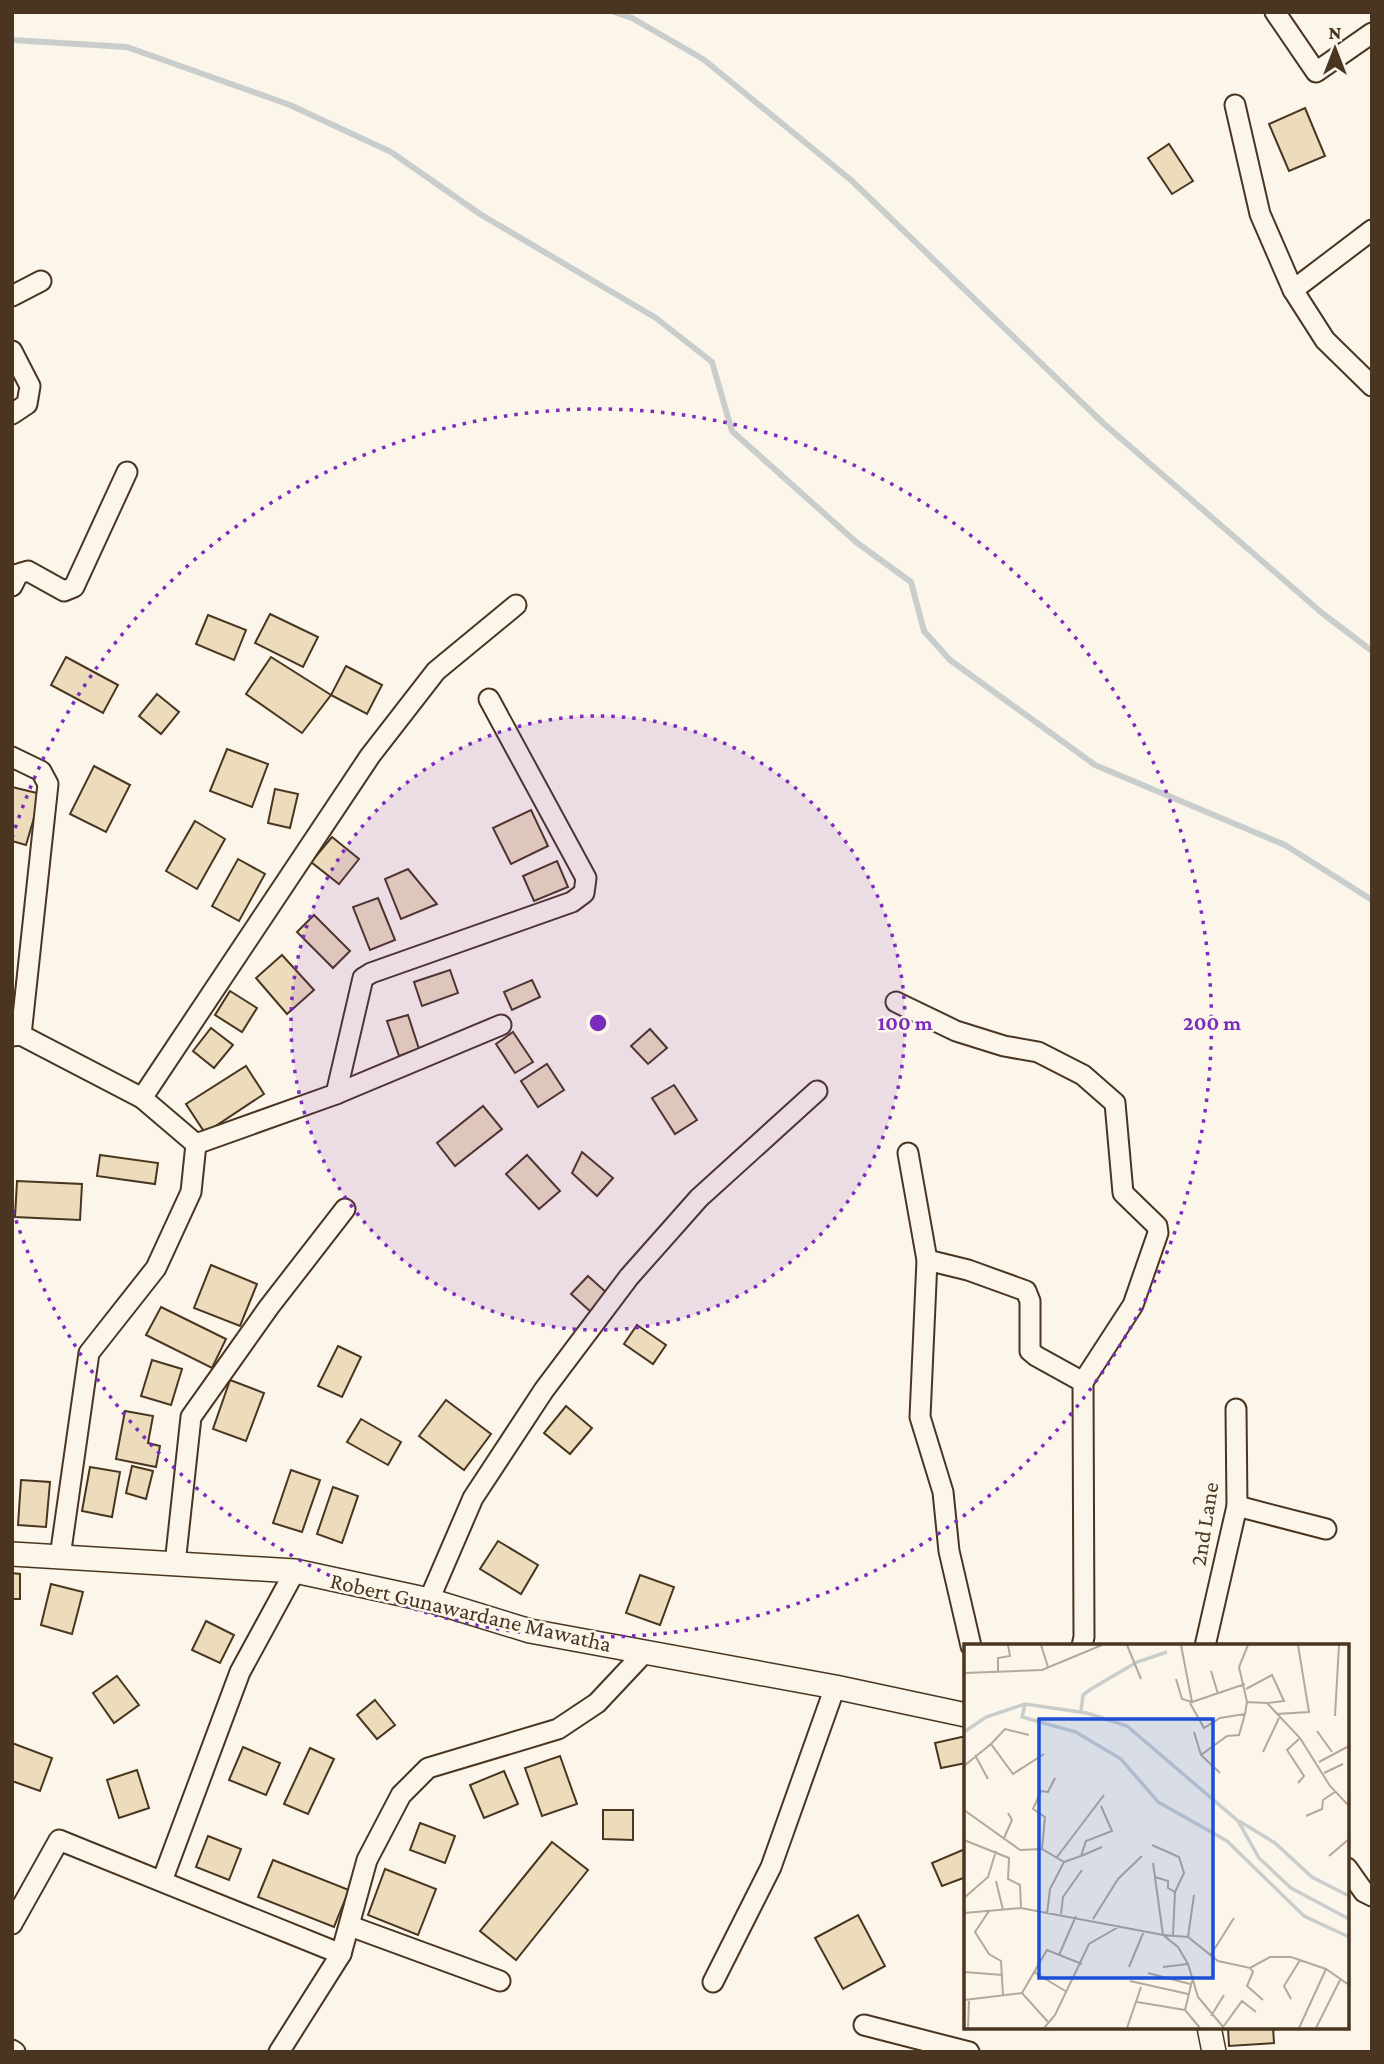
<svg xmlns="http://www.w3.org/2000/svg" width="1384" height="2064" font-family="'Crimson Pro',serif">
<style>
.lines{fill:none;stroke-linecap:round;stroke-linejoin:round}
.stream{stroke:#c9cecd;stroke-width:6}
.building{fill:#ecdcbc;stroke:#4a3520;stroke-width:2}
.minor-casing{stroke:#4a3520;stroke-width:23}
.tertiary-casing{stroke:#4a3520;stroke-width:26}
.minor{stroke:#fbf6e9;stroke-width:19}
.tertiary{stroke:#fbf6e9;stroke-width:23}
.ring{fill:none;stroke:#7b2cbf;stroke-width:3.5;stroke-dasharray:3.5 7}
.labels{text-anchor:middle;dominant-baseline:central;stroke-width:5;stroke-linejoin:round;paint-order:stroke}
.street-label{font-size:23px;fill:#4a3520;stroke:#fbf6e9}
.inset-river{fill:none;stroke:#c9cecd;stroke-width:3.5}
.inset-road{fill:none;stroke:#b4a999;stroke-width:2}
.view{fill:#1d4ed8;fill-opacity:0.15;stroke:#1d4ed8;stroke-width:3.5}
.inset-edge{fill:none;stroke:#4a3520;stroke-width:3.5}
.centre{fill:#7b2cbf;stroke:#fbf6e9;stroke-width:3.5}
.ring-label{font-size:21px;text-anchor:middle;font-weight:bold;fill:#7b2cbf;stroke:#fbf6e9;stroke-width:5;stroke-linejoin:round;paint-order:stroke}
</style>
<rect width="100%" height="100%" fill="#fbf6e9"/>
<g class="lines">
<g class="stream">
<path d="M614 12 632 18 703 59 851 180 1103 423 1322 613 1372 651"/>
<path d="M12 40 127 47 290 105 391 152 480 214 656 318 712 362 732 431 856 542 911 582 924 631 950 660 1095 765 1285 845 1372 900"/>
</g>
</g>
<g class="building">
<path d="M1305 108 1325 156 1289 171 1269 124Z"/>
<path d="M1169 144 1193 181 1172 194 1148 158Z"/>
<path d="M270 614 318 637 303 667 255 643Z"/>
<path d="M208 615 246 630 234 660 196 644Z"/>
<path d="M66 657 118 685 103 713 51 685Z"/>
<path d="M271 657 331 695 302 733 246 694Z"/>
<path d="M346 666 382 685 367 714 331 695Z"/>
<path d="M157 694 179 712 161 734 139 716Z"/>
<path d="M227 749 268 764 252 807 210 791Z"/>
<path d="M94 766 130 785 106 832 70 814Z"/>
<path d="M12 787 41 794 26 845 12 841Z"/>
<path d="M275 789 298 794 290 828 268 823Z"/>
<path d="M531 810 548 846 511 864 493 828Z"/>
<path d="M195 821 225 839 197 889 166 871Z"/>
<path d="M332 837 359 859 339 884 311 862Z"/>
<path d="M238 859 265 874 239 921 212 906Z"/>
<path d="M557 861 568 887 534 901 523 876Z"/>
<path d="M408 869 437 904 401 919 385 879Z"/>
<path d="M378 898 395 940 370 950 353 907Z"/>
<path d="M314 915 350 951 333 968 297 932Z"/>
<path d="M282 955 314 990 287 1014 256 978Z"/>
<path d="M450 970 458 993 422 1006 414 982Z"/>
<path d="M532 980 540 997 512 1010 504 992Z"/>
<path d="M230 991 257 1008 242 1032 215 1015Z"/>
<path d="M408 1015 419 1049 399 1056 387 1021Z"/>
<path d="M211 1028 233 1045 214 1068 193 1051Z"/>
<path d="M650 1029 667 1048 648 1064 631 1046Z"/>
<path d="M513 1032 533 1062 515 1073 496 1044Z"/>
<path d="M547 1064 564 1090 538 1107 521 1081Z"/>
<path d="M246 1066 264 1094 205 1133 186 1104Z"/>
<path d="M674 1085 697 1120 675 1134 652 1098Z"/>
<path d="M483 1106 502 1129 455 1166 437 1143Z"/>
<path d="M582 1152 613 1178 597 1196 572 1173Z"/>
<path d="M100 1155 158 1163 155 1184 97 1176Z"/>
<path d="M527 1155 560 1191 539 1209 506 1174Z"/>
<path d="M17 1181 82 1184 80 1220 15 1217Z"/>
<path d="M211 1265 257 1284 240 1326 194 1308Z"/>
<path d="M588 1276 607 1293 591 1312 571 1294Z"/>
<path d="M161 1307 226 1339 212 1368 146 1335Z"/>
<path d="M637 1325 666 1345 653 1364 624 1344Z"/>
<path d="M338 1346 361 1357 342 1397 318 1386Z"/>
<path d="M152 1360 182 1369 171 1405 141 1396Z"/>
<path d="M230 1380 264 1393 246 1441 213 1429Z"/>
<path d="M446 1400 491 1434 464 1470 419 1436Z"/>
<path d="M566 1406 592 1428 570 1454 544 1433Z"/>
<path d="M125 1411 153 1416 148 1443 160 1446 156 1467 116 1459Z"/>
<path d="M361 1419 401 1442 388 1465 347 1442Z"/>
<path d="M132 1466 153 1471 146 1499 126 1493Z"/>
<path d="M90 1467 120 1472 112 1517 82 1511Z"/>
<path d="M291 1470 320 1480 302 1532 273 1523Z"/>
<path d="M21 1480 50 1482 46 1527 18 1525Z"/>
<path d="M333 1487 358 1496 342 1543 317 1534Z"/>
<path d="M498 1541 538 1565 521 1594 480 1569Z"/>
<path d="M12 1573 20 1574V1599H12Z"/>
<path d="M640 1575 674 1587 660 1625 626 1613Z"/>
<path d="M51 1584 83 1592 72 1634 41 1625Z"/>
<path d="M206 1621 234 1635 220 1663 192 1650Z"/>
<path d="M117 1676 139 1705 114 1723 93 1693Z"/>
<path d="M375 1700 395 1725 377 1739 357 1715Z"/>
<path d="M966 1736V1763L941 1768 935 1743Z"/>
<path d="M12 1743 52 1758 40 1791 12 1781Z"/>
<path d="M243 1747 280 1763 266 1795 229 1780Z"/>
<path d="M310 1748 334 1759 308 1814 284 1804Z"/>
<path d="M560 1756 577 1804 542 1816 525 1768Z"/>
<path d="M137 1770 149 1808 119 1818 107 1780Z"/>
<path d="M504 1771 518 1804 484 1818 470 1785Z"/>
<path d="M603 1810H633V1840L603 1839Z"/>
<path d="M420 1823 455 1836 445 1863 410 1850Z"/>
<path d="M208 1836 241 1849 229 1880 196 1867Z"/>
<path d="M552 1842 588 1870 516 1960 480 1931Z"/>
<path d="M965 1849 966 1877 942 1886 932 1863Z"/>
<path d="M273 1860 349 1890 334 1927 258 1897Z"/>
<path d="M385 1869 436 1889 418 1935 368 1915Z"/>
<path d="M858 1915 885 1966 843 1989 815 1938Z"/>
<path d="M1228 2027H1273L1274 2043 1229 2046Z"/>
</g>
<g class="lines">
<defs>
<g id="minor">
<path d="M1275 12 1316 72 1372 33"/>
<path d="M1235 105 1260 214 1293 290 1325 340 1372 386"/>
<path d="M1293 290 1372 230"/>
<path d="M12 296 41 281"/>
<path d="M12 351 30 386 27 404 12 414"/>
<path d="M12 586 18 574 28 571 64 591 74 587 127 472"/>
<path d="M12 757 41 771 48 784 21 1035"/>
<path d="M896 1002 956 1031 1004 1046 1038 1052 1083 1075 1115 1103 1123 1193 1157 1226 1158 1233 1133 1305 1083 1382"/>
<path d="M12 1036 21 1035 142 1098 196 1144"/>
<path d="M336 1094 501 1025"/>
<path d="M142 1098 370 756 436 671 516 605"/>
<path d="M196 1144 336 1094 363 978 371 973 572 902 584 893 586 878 489 699"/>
<path d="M908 1153 927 1260 920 1417 943 1492 949 1551 971 1646"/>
<path d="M927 1260 968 1270 1026 1291 1030 1301V1351L1036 1356 1083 1382 1084 1637 1082 1646"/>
<path d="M1237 1506 1326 1529"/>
<path d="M60 1557 89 1353 156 1268 191 1192 196 1144"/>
<path d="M175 1564 191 1417 269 1307 345 1209"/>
<path d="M429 1600 473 1498 544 1390 629 1277 699 1198 817 1091"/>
<path d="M1205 1646 1237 1506 1236 1409"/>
<path d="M1347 1868 1364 1892 1372 1896"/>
<path d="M162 1881 240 1672 295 1571"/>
<path d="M12 1924 59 1840 341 1954"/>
<path d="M350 1926 500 1981"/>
<path d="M713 1982 771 1867 835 1687"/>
<path d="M864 2025 969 2052"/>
<path d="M12 2050 15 2052"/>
<path d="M279 2052 341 1954 367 1860 401 1795 428 1768 558 1729 597 1703 644 1653"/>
</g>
<g id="tertiary">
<path d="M12 1554 295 1571 429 1600 530 1631 835 1687 966 1715"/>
<path d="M1209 2027 1214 2052"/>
</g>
</defs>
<use href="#minor" class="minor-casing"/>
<use href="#tertiary" class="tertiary-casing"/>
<use href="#minor" class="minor"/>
<use href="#tertiary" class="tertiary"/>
</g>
<circle cx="598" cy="1023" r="307" fill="#7b2cbf" fill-opacity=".12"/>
<g class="ring">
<circle cx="598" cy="1023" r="307"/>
<path d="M12 838A614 614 0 1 1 12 1208"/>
</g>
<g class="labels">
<g class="street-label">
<text transform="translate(1204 1524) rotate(-81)">2nd Lane</text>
<text transform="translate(471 1612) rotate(13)">Robert Gunawardane Mawatha</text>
</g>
</g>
<g transform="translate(964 1644)">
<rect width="385" height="385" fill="#fbf6e9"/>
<path class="inset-river" d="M61 60 58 73 112 88 157 115 194 158 263 197 340 272 385 293M117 67 119 51 127 45 173 18 203 8M123 69 163 82 274 177 295 214 327 244 385 275M0 88 22 73 61 60 123 69M275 177 311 199 348 233 385 252"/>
<path class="inset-road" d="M77 1 84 23M163 1 177 35M284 1 275 23 283 58 303 59 336 94 366 142 385 162M247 27 254 50M34 28V14L46 12 44 1M0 29 78 26 138 1M212 35 218 55 228 58 217 1M282 45 308 31 320 57 303 59M228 58 281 40M226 59 240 84 256 74 281 70 283 58M312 70 345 68 334 1M371 72 375 1M353 87 368 108M230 88 237 111 256 129M27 100 41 85 65 91M299 108 315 74M11 111 24 135M237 111 263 92 275 91 281 70M355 118 385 102M0 122 27 100 49 130 80 110M360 129 379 120M334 139 340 132 323 106 335 95M0 166 56 206 78 205 100 218M342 172 358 165 359 156 371 148M40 194 48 176 44 169M0 196 45 214 44 235 56 241 57 264M188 201 215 213 220 229 211 248M78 205 81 173 69 165 77 147 84 148 91 134M117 212 138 203M365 212 385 195M93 213 140 151M100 218 117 212 122 197 148 187 137 162M189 219 199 291 224 293 254 317 286 324 306 313H327L362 325 385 341M191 233 204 237V244L211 248 209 291M32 237 39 266M0 254 24 233 32 207M25 267 11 288 25 310 37 317 39 351M0 269 57 264 199 291 214 303 224 320 234 353 260 384M83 270 86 245 100 218M97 270 99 253 118 226M129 275 154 235 178 212M224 293 230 251M95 311 112 272M246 312 270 274M165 323 180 287M199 323 224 320M286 324 289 328 283 342 299 356M0 328 39 331M70 328 103 348M184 329 226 340M166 337 224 350M228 337 221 366 236 384M58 349 83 306 118 320M327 355 320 342 336 316M0 356 58 349 85 379M173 358 221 366M247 372 260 351M259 383 278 357 292 368M4 384 5 355M80 384 91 371 125 300 156 282M163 384 177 343M335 384 362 325M352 384 377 334"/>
<path class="view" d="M75 75H249V334H75Z"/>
<rect width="385" height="385" class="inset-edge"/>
</g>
<circle cx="598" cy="1023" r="10" class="centre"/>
<g class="ring-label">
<text x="905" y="1030">100 m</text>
<text x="1212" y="1030">200 m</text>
</g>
<rect width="1384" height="2064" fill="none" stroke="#4a3520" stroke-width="28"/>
<g transform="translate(1335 49)" stroke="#fbf6e9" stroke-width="5" paint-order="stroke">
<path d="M0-5L12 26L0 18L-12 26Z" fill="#4a3520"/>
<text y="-10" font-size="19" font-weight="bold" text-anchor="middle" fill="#4a3520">N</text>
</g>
</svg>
